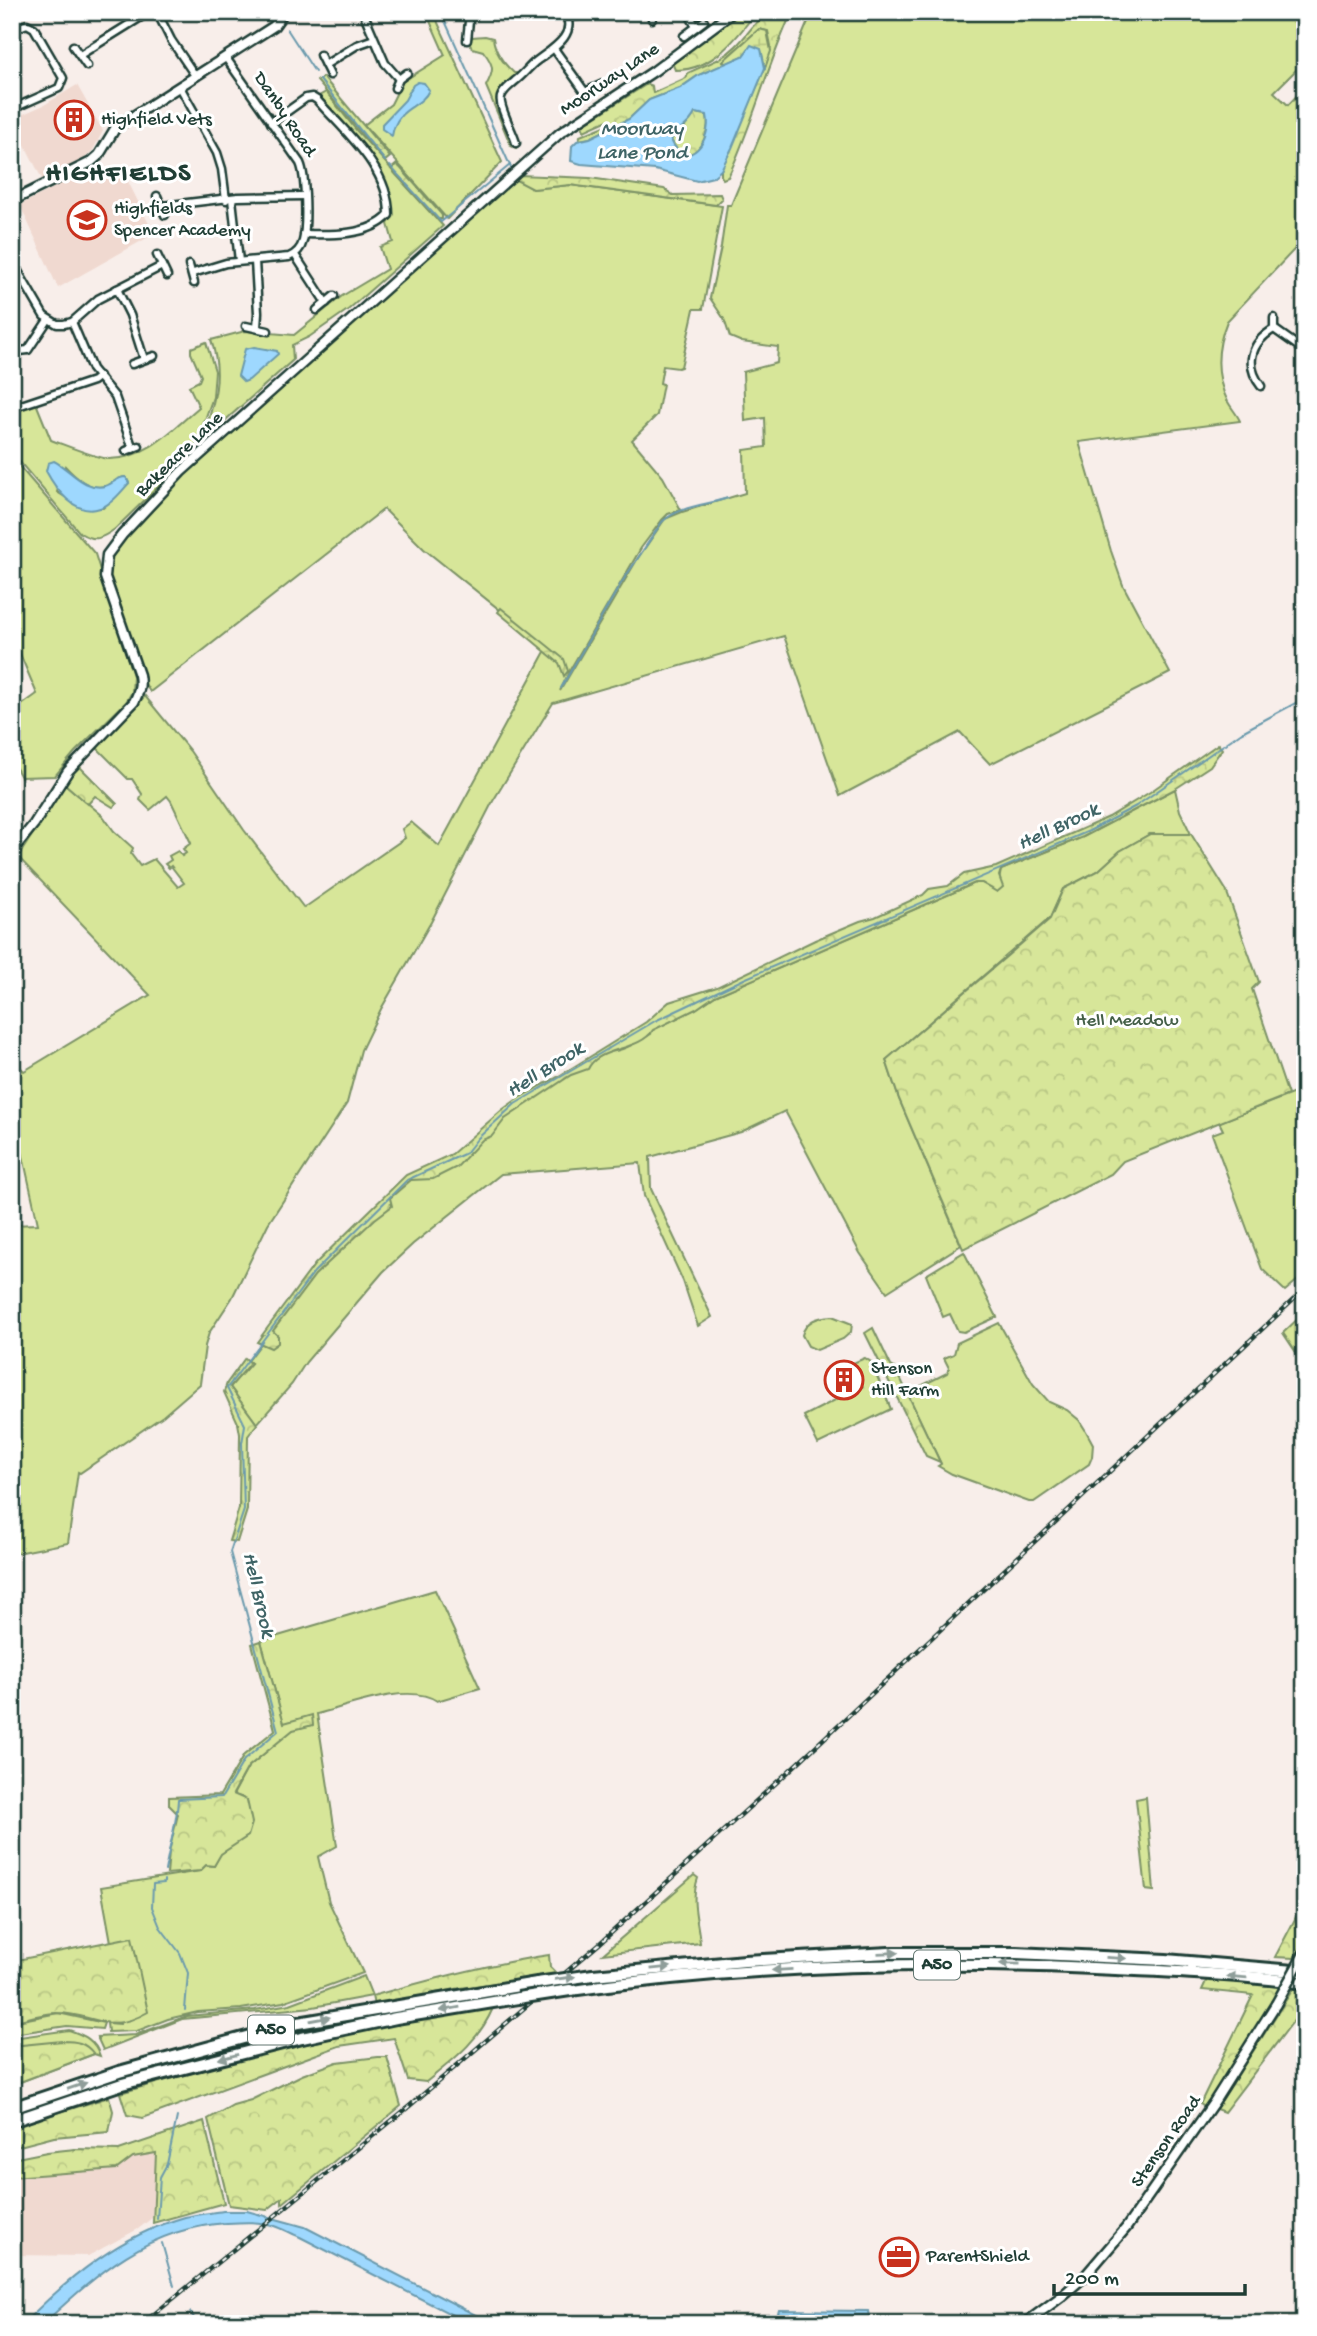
<svg xmlns="http://www.w3.org/2000/svg" width="1317" height="2336" font-family="'Gochi Hand',sans-serif">
<style>
.built{fill:#f0d9d0}
.grass{fill:#d7e699;stroke:#7b9266;stroke-width:2;fill-rule:evenodd}
.forest{fill:url(#forest-crowns);stroke:#7b9266;stroke-width:2}
.wetland{fill:url(#wetland-marsh);stroke:#7b9266;stroke-width:2}
.water{fill:#9ed8fe;stroke:#6b9aad;stroke-width:2;fill-rule:evenodd}
.lines{fill:none;stroke-linecap:round;stroke-linejoin:round}
.stream{stroke:#6b9aad;stroke-width:2}
.minor-casing{stroke:#1f3d34;stroke-width:11}
.tertiary-casing{stroke:#1f3d34;stroke-width:13}
.trunk-casing{stroke:#1f3d34;stroke-width:16}
.minor{stroke:#fff;stroke-width:6}
.tertiary{stroke:#fff;stroke-width:8}
.trunk{stroke:#fff;stroke-width:10}
.rail-casing{stroke:#1f3d34;stroke-width:4.5}
.rail{stroke:#fff;stroke-width:2;stroke-dasharray:5;stroke-linecap:butt}
.tertiary-bridge-casing{stroke:#1f3d34;stroke-width:13;stroke-linecap:butt}
.trunk-bridge-casing{stroke:#1f3d34;stroke-width:16;stroke-linecap:butt}
.tertiary-bridge{stroke:#fff;stroke-width:8}
.trunk-bridge{stroke:#fff;stroke-width:10}
.oneway{fill:#8f9e9a}
.labels{text-anchor:middle;dominant-baseline:central;stroke-width:6;stroke-linejoin:round;paint-order:stroke}
.shield{fill:#fff;stroke:#627771;stroke-width:2}
.shield-label{font-size:18px;font-weight:bold;fill:#1f3d34}
.street-label{font-size:19px;fill:#1f3d34;stroke:#fff}
.poi-label{font-size:19px;fill:#1f3d34;stroke:#fff;text-anchor:start}
.park-label{font-size:19px;fill:#445f48;stroke:#fff}
.water-label{font-size:21px;font-style:italic;fill:#3f6466;stroke:#fff}
.district-label{font-size:26px;font-weight:bold;letter-spacing:2px;fill:#1f3d34;stroke:#fff}
</style>
<defs>
<pattern id="forest-crowns" width="20" height="18" patternUnits="userSpaceOnUse" patternTransform="scale(1.75)"><rect width="20" height="18" fill="#d7e699"/><path d="M2 6a3 3 0 1 1 6 0M12 15a3 3 0 1 1 6 0" fill="none" stroke="#b8c684"/></pattern>
<pattern id="wetland-marsh" width="20" height="14" patternUnits="userSpaceOnUse" patternTransform="scale(1.75)"><rect width="20" height="14" fill="#d7e699"/><path d="M1 5h8M5 5V1M11 12h8M15 12V8" fill="none" stroke="#b8c684"/></pattern>
</defs>
<rect width="100%" height="100%" fill="#f8eeea"/>
<filter id="ink" filterUnits="userSpaceOnUse"><feTurbulence type="fractalNoise" baseFrequency=".0143" numOctaves="2"/><feDisplacementMap in="SourceGraphic" scale="14" xChannelSelector="R" yChannelSelector="G"/><feConvolveMatrix kernelMatrix="1 2 1 2 8 2 1 2 1" color-interpolation-filters="sRGB"/></filter>
<g filter="url(#ink)">
<g class="built">
<path d="M77 85 103 131 93 150 84 159 42 179 12 119 44 105Z"/>
<path d="M99 165 103 173 120 165 154 234 58 288 20 205Z"/>
<path d="M156 2152 152 2218 138 2229 88 2256 12 2255V2177L117 2169 133 2157Z"/>
</g>
<g class="grass">
<path d="M426 12H436L438 23 502 162 447 219 364 125 391 104 402 82 445 55Z"/>
<path d="M812 12H1305V61L1274 92 1288 105 1305 87V238L1227 321C1216 348 1215 376 1228 402 1232 409 1237 414 1240 421L1079 442 1111 551 1123 585 1170 673 990 764 960 732 840 796 784 636 553 703 493 801 431 922 381 1009 361 1050 347 1103 268 1224 232 1298 209 1333 205 1346 200 1384 163 1416 80 1473 78 1472 68 1543 12 1554V1225L38 1224 17 1129 12 1119V1059L24 1071 150 995 18 857 65 784 103 816 114 831 133 848 131 854 140 866 154 859 178 887 184 883 171 866 169 868 165 864 171 860 169 856 178 851 182 856 186 853 183 849 191 843 171 801 167 796 150 810 140 800 142 794 132 779H128L96 747 145 696 190 751 244 830 304 908 405 838 402 829 411 822 439 846 547 648 424 549 384 509 150 692C127 657 111 603 105 562L165 488 512 176 533 189 570 185 722 206 703 309H694L681 367 678 368 663 366 660 383 663 384 657 415 632 440 663 477 681 510 668 514 662 520 641 548 571 668 560 691 638 558 665 519 682 512 745 493 744 450 766 447 765 418 745 421 743 372 777 363 778 347 742 342 730 337 724 319 710 298 721 247 727 205H731Z"/>
<path d="M485 36 493 38C495 53 504 64 514 73H520L504 87 497 97C497 112 511 133 516 148L511 146 486 86C494 71 495 66 483 51L472 48 469 43 472 37Z"/>
<path d="M326 92 357 131 443 226 349 309 309 337 292 345 293 360 202 441C213 406 224 376 211 340L245 331 294 335 342 296 387 269 380 247 393 242 388 224C409 188 342 120 319 96Z"/>
<path d="M206 342 215 371 213 397 193 453 115 529C101 539 95 542 80 533L12 453V427L19 422 17 419 12 422V409L36 403 51 440C65 445 96 458 109 459 146 459 173 429 199 407L189 386 199 381 201 376 191 353V348ZM65 466C75 477 89 490 105 486 114 484 116 477 126 477L129 483 103 508H83L57 492Z"/>
<path d="M12 458 95 554 133 676 132 692 126 702 75 752 55 776 21 777 12 761V712L37 694 12 635Z"/>
<path d="M1175 789 1180 811 1191 834H1150L1120 851 1098 871 1063 889 1050 918 886 1060 899 1099 961 1245 887 1292 860 1253 785 1111 741 1132 650 1157 651 1189 712 1317 698 1326 683 1281 644 1196 640 1163 501 1174 413 1244 383 1272 306 1362 292 1384 257 1424 230 1387 251 1363 248 1361 315 1272 407 1180 466 1153 515 1104 608 1052C624 1051 637 1042 651 1034L652 1030 696 1009 715 996 975 883H982L997 891 1001 870 1083 837Z"/>
<path d="M1305 1089V1274L1285 1291 1262 1269 1212 1134 1223 1130 1219 1122Z"/>
<path d="M964 1252 997 1317 964 1332 958 1331 950 1314 943 1317 926 1275Z"/>
<path d="M1305 1312V1366L1283 1333Z"/>
<path d="M832 1316 852 1324 851 1332 843 1339 817 1350 808 1346 802 1335C806 1320 818 1317 832 1316Z"/>
<path d="M999 1323 1033 1384 1049 1402 1067 1410 1079 1420 1086 1431 1093 1444 1092 1457 1089 1464 1034 1502H1029L952 1474 938 1466 941 1464 907 1393 947 1373 949 1368 944 1358 954 1354 957 1343Z"/>
<path d="M865 1358 871 1362 891 1409 818 1444 804 1416 841 1397H849L851 1393 863 1387 853 1363Z"/>
<path d="M435 1590 480 1688 437 1701C409 1682 349 1706 317 1714L337 1846 318 1857 329 1902 363 1973 283 2002 241 2009 198 2012 168 2019 137 2031 108 2032 107 2023 120 2024 132 1937 111 1942 101 1887 200 1871 206 1865 214 1866 220 1854 243 1838 241 1797 233 1795 248 1767 293 1729 313 1725 284 1724 261 1641Z"/>
<path d="M1146 1797 1154 1891 1146 1890 1136 1799Z"/>
<path d="M694 1875 698 1878C690 1901 698 1920 700 1943L603 1954Z"/>
<path d="M364 1976 372 1996 313 2007 182 2019 103 2050 97 2037 135 2035 187 2016 255 2010 290 2004Z"/>
<path d="M58 2013 104 2023 102 2029 67 2026 12 2034V2022Z"/>
<path d="M69 2030C84 2035 95 2040 100 2056L94 2054 12 2085V2038Z"/>
</g>
<g class="forest">
<path d="M740 12H756C737 38 712 71 675 70L672 62Z"/>
<path d="M767 12H792C767 66 753 124 728 177L723 179 721 176V170L765 68 771 46 768 31 759 29 723 61 726 64 699 75 680 88 649 100 629 119 590 138 579 140 580 136 612 123 608 120 584 131 582 125 647 84 652 86 653 93 686 78 688 73C706 64 721 61 736 46 747 35 755 22 767 12Z"/>
<path d="M323 77 390 157 385 161 317 81Z"/>
<path d="M695 113 707 115C712 141 687 173 671 140L676 132 684 128Z"/>
<path d="M397 164 442 215V219H436L391 169Z"/>
<path d="M519 175 590 178 664 189 673 195 720 194 722 199 716 205 570 185 533 189 514 179Z"/>
<path d="M501 608 564 659 568 671 564 676 559 663 498 612Z"/>
<path d="M1218 744 1222 749 1210 766 1175 789 1083 837 1001 870 999 876 1003 887 997 892 982 883H975L715 996 696 1009 653 1030C639 1052 598 1046 588 1069L571 1075 505 1119 492 1136 482 1140 457 1167 433 1179 411 1180 390 1198 392 1206 375 1219 315 1275 273 1331 278 1336V1343L271 1348 257 1342 315 1264 406 1175 452 1154 502 1110 520 1097 554 1079 646 1022 669 1002 717 987 815 940 860 921 875 917 923 895 929 889 948 886 964 874 996 867 1109 817 1150 792Z"/>
<path d="M78 765 117 804 113 807 95 796 88 804 65 784Z"/>
<path d="M1150 834H1191L1226 890 1259 982 1252 989 1288 1095 1123 1161 1111 1174 963 1249 899 1099 886 1060 1050 919 1063 889 1098 871 1120 851Z"/>
<path d="M873 1328 891 1366 896 1369 940 1462 926 1456 865 1333Z"/>
<path d="M245 1358 251 1363 230 1387 257 1424 248 1436 247 1510 237 1542 229 1541 239 1508 240 1434 238 1423 224 1392 227 1383Z"/>
<path d="M261 1641 284 1723 312 1715 313 1725 293 1730 248 1767 233 1794 247 1800 252 1823 248 1836 221 1854 214 1866 206 1865 200 1871 167 1874 169 1852 178 1814 169 1805V1797L220 1795 244 1755 275 1730 252 1644Z"/>
<path d="M1305 1900V1941L1294 1958 1275 1957Z"/>
<path d="M132 1937 148 2012C106 2036 96 2013 56 2013 41 2014 27 2018 12 2022V1961Z"/>
<path d="M549 1955 550 1967 557 1974 461 1988 374 2005 372 1996C431 1979 488 1964 549 1955Z"/>
<path d="M1207 1979 1281 1987 1206 2108 1200 2104 1253 1995 1202 1990Z"/>
<path d="M1293 1989 1305 1991V2006L1224 2112 1216 2109Z"/>
<path d="M493 2008C479 2041 453 2060 426 2082L408 2080 394 2038 339 2046 143 2118 127 2115 120 2093 253 2056 386 2026Z"/>
<path d="M62 2041C76 2041 85 2042 94 2054L12 2085V2046Z"/>
<path d="M378 2057H387L401 2106 282 2204V2198L267 2210 229 2205 208 2119 233 2105 251 2100 302 2075 337 2062Z"/>
<path d="M109 2097 113 2111 109 2132 54 2137 12 2148V2127Z"/>
<path d="M204 2121 224 2203 153 2223 156 2153 133 2157 117 2169 12 2177V2159L47 2152 75 2149 119 2150Z"/>
</g>
<path class="wetland" d="M759 29 767 31 771 51 765 68 761 50 751 46 743 56 726 64 723 61Z"/>
<g class="water">
<path d="M751 45 761 49 765 68 732 148 721 170 713 177 697 181 655 170 581 164 571 161 572 146 577 141 590 138 629 119 649 100 680 88 699 75 743 56ZM695 113 707 115C713 141 686 173 671 140 679 127 689 127 695 113Z"/>
<path d="M418 82 424 83 429 90C421 109 397 105 392 136L382 129V124L405 100 413 85Z"/>
<path d="M254 347 277 351 278 354 249 380 244 382 238 376 245 349Z"/>
<path d="M54 461C70 469 84 491 105 486 114 484 116 477 126 477L129 483C121 492 112 504 100 508 75 517 55 488 46 471L48 463Z"/>
<path d="M223 2211H247L305 2227 493 2324H470L300 2237C292 2234 284 2229 275 2226 260 2221 243 2222 227 2223 148 2228 99 2272 43 2324H23C69 2277 121 2235 185 2217 197 2214 211 2213 223 2211Z"/>
<path d="M779 2310 868 2311 870 2324H775Z"/>
</g>
<g class="lines">
<g class="stream">
<path d="M441 12 512 170"/>
<path d="M287 29 315 72"/>
<path d="M320 80 385 161"/>
<path d="M390 166 441 222 510 165"/>
<path d="M561 688 620 585 662 522C679 506 707 505 728 498"/>
<path d="M165 1871C169 1847 177 1824 178 1799L222 1797 244 1760 278 1731 230 1552 244 1510 242 1443 245 1425 227 1388 314 1272 407 1180 466 1153 477 1139 515 1104 655 1021 744 979 1089 831 1136 806 1242 732 1305 698"/>
<path d="M164 1880V1883L153 1884 152 1907 160 1927 180 1953 188 1973 185 2010"/>
<path d="M157 2219 160 2177 167 2164 177 2117"/>
<path d="M162 2243 174 2286"/>
<path d="M190 2312 195 2319 194 2324"/>
</g>
<defs>
<g id="minor">
<path d="M157 12 171 40 196 77"/>
<path d="M363 12 385 63 399 79"/>
<path d="M652 12V19"/>
<path d="M688 12 696 27"/>
<path d="M568 17 609 12"/>
<path d="M12 30 27 24 34 28 63 78 59 88 12 109"/>
<path d="M684 36 704 21"/>
<path d="M467 40 470 12"/>
<path d="M73 46 87 66"/>
<path d="M555 50 585 92 603 84"/>
<path d="M80 55 149 12"/>
<path d="M320 55 330 75"/>
<path d="M325 65 357 45 374 39"/>
<path d="M180 87 217 153 222 169 226 200"/>
<path d="M395 88 399 79 407 73"/>
<path d="M271 123 306 98 312 97 317 100C346 133 389 168 389 215 370 236 330 235 304 234"/>
<path d="M516 143C513 131 498 106 501 97 503 90 510 86 515 81 522 76 528 68 535 62 549 51 580 35 564 12"/>
<path d="M157 196 165 215"/>
<path d="M232 199 239 261"/>
<path d="M162 206 238 197 304 196"/>
<path d="M157 255 167 276"/>
<path d="M295 255 326 303"/>
<path d="M12 261 44 316 57 324H64L72 322 98 299 162 266"/>
<path d="M255 261 258 313 257 327"/>
<path d="M189 265 194 283"/>
<path d="M193 273 226 263 289 257C296 254 301 249 303 241 307 227 306 176 300 163L226 58"/>
<path d="M117 289 130 315 144 359"/>
<path d="M317 310 334 296"/>
<path d="M72 322 92 369 115 397 133 449"/>
<path d="M246 326 268 331"/>
<path d="M1274 329V318"/>
<path d="M12 346 20 351 28 350 48 320"/>
<path d="M132 364 154 356"/>
<path d="M1261 386C1245 365 1250 343 1274 329L1305 351"/>
<path d="M12 405H21L93 381 99 376"/>
<path d="M126 451 139 446"/>
</g>
<g id="tertiary">
<path d="M12 201 91 162 99 155 116 127 274 26 284 12"/>
<path d="M12 851 34 824 68 771 134 702C139 692 141 686 139 675L105 577 107 555 122 535 181 472 560 133 654 71 733 12"/>
<path d="M1024 2324 1062 2296 1085 2276 1126 2228 1214 2102 1276 2004"/>
</g>
<g id="trunk">
<path d="M593 1975 745 1961 889 1953H1016L1166 1960 1305 1972"/>
<path d="M570 1990C743 1966 918 1960 1093 1968 1164 1971 1235 1974 1305 1983"/>
<path d="M12 2108 119 2072 298 2023 537 1983"/>
<path d="M12 2121 122 2084 302 2038 396 2018 518 1998"/>
</g>
</defs>
<use href="#minor" class="minor-casing"/>
<use href="#tertiary" class="tertiary-casing"/>
<use href="#trunk" class="trunk-casing"/>
<use href="#minor" class="minor"/>
<use href="#tertiary" class="tertiary"/>
<use href="#trunk" class="trunk"/>
<defs>
<path id="rail" d="M142 2324 406 2109 599 1944 788 1772 1305 1289"/>
</defs>
<use href="#rail" class="rail-casing"/>
<use href="#rail" class="rail"/>
<defs>
<path id="tertiary-bridge" d="M1276 2004 1305 1952"/>
<g id="trunk-bridge">
<path d="M537 1983 593 1975"/>
<path d="M518 1998 570 1990"/>
</g>
</defs>
<use href="#tertiary-bridge" class="tertiary-bridge-casing"/>
<use href="#trunk-bridge" class="trunk-bridge-casing"/>
<use href="#tertiary-bridge" class="tertiary-bridge"/>
<use href="#trunk-bridge" class="trunk-bridge"/>
</g>
<defs><path id="oneway-solid" d="M-6-.8H1V-3.2L6.5 0L1 3.2V.8H-6Z" transform="scale(1.75)"/></defs>
<g class="oneway">
<use href="#oneway-solid" transform="translate(888 1953) rotate(-2)"/>
<use href="#oneway-solid" transform="translate(1116 1958) rotate(3)"/>
<use href="#oneway-solid" transform="translate(1010 1964) rotate(-179)"/>
<use href="#oneway-solid" transform="translate(661 1968) rotate(-6)"/>
<use href="#oneway-solid" transform="translate(782 1970) rotate(177)"/>
<use href="#oneway-solid" transform="translate(1237 1977) rotate(-175)"/>
<use href="#oneway-solid" transform="translate(565 1978) rotate(-8)"/>
<use href="#oneway-solid" transform="translate(450 2009) rotate(170)"/>
<use href="#oneway-solid" transform="translate(320 2019) rotate(-10)"/>
<use href="#oneway-solid" transform="translate(228 2057) rotate(166)"/>
<use href="#oneway-solid" transform="translate(77 2086) rotate(-19)"/>
</g>
</g>
<defs>
<symbol id="building-ring" viewBox="-11 -11 22 22"><circle r="9.5" fill="#fff" stroke="#c8321e" stroke-width="1.5"/><path d="M-4-6H4V6H1V3H-1V6H-4ZM-2.5-4.3h1.7v1.8h-1.7ZM.8-4.3h1.7v1.8H.8ZM-2.5-1h1.7V.8h-1.7ZM.8-1h1.7V.8H.8Z" fill="#c8321e"/></symbol>
<symbol id="school-ring" viewBox="-11 -11 22 22"><circle r="9.5" fill="#fff" stroke="#c8321e" stroke-width="1.5"/><path d="M0-5L7-2L0 1L-7-2ZM-4 1L0 2.5L4 1V4Q0 6-4 4Z" fill="#c8321e"/></symbol>
<symbol id="office-ring" viewBox="-11 -11 22 22"><circle r="9.5" fill="#fff" stroke="#c8321e" stroke-width="1.5"/><path d="M-6-3h4V-5.5h4V-3h4V5H-6ZM-1-4.5V-3h2v-1.5ZM-6 0V1H6V0Z" fill="#c8321e"/></symbol>
</defs>
<g fill-rule="evenodd">
<use href="#building-ring" x="52" y="98" width="44" height="44"/>
<use href="#school-ring" x="65" y="198" width="44" height="44"/>
<use href="#building-ring" x="822" y="1358" width="44" height="44"/>
<use href="#office-ring" x="877" y="2235" width="44" height="44"/>
</g>
<g class="labels">
<g class="shield">
<rect x="914" y="1950.5" width="46" height="29" rx="5"/>
<rect x="248" y="2015.5" width="46" height="29" rx="5"/>
</g>
<g class="shield-label">
<text x="937" y="1965">A50</text>
<text x="271" y="2030">A50</text>
</g>
<g class="street-label">
<text transform="translate(610 80) rotate(-34)">Moorway Lane</text>
<text transform="translate(284 115) rotate(56)">Danby Road</text>
<text transform="translate(180 455) rotate(-44)">Bakeacre Lane</text>
<text transform="translate(1167 2142) rotate(-55)">Stenson Road</text>
</g>
<g class="poi-label">
<text x="101" y="120">Highfield Vets</text>
<text x="114" y="209">Highfields<tspan x="114" dy="22">Spencer Academy</tspan></text>
<text x="871" y="1369">Stenson<tspan x="871" dy="22">Hill Farm</tspan></text>
<text x="926" y="2257">ParentShield</text>
</g>
<g class="park-label">
<text x="1127" y="1021">Hell Meadow</text>
</g>
<g class="water-label">
<text x="642" y="130">Moorway<tspan x="642" dy="24">Lane Pond</tspan></text>
<text transform="translate(1059 828) rotate(-25)">Hell Brook</text>
<text transform="translate(546 1071) rotate(-32)">Hell Brook</text>
<text transform="translate(257 1595) rotate(77)">Hell Brook</text>
</g>
<g class="district-label">
<text x="119" y="175">HIGHFIELDS</text>
</g>
</g>
<rect width="1317" height="2336" fill="none" stroke="#fff" stroke-width="42"/>
<rect x="21" y="21" width="1275" height="2294" fill="none" stroke="#1f3d34" stroke-width="2.5" filter="url(#ink)"/>
<path d="M1054 2284v10h191v-10" fill="none" stroke="#1f3d34" stroke-width="3.5"/>
<text x="1065" y="2284" font-size="21" fill="#1f3d34" stroke="#ffffff" stroke-width="5" paint-order="stroke">200 m</text>
</svg>
